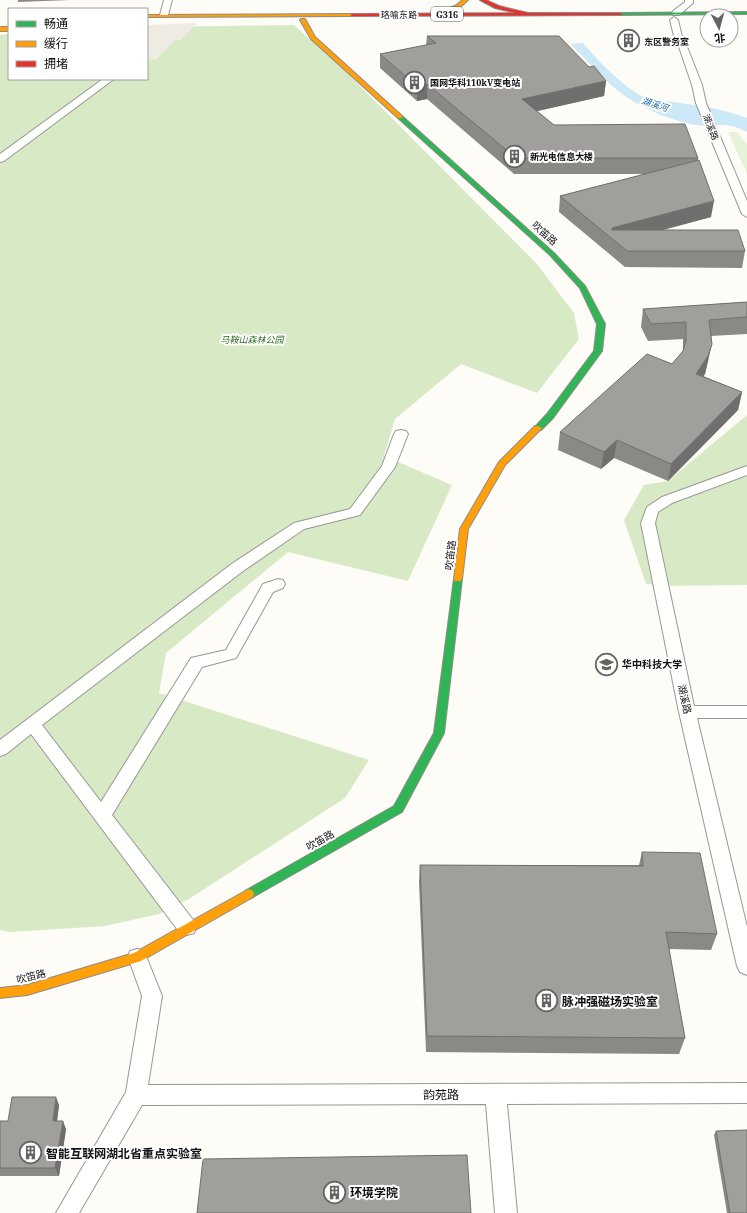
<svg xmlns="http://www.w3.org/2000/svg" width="747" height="1213" font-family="'Noto Serif','Noto Sans SC',serif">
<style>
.green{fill:#e7f3d7}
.forest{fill:#d8eac5}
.plaza{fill:#edebe2}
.water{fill:#cde8f7}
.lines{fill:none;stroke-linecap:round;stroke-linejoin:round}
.street-casing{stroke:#979795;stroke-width:2}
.fast-casing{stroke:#8e8d8b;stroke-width:2}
.slow-casing{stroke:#8e8d8b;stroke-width:2}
.jam-casing{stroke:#8e8d8b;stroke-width:2}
.street{fill:#fffffe;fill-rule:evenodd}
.fast{fill:#30b455;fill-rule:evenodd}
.slow{fill:#ff9f0a;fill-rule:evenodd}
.jam{fill:#e5322d;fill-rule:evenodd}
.wall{fill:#8a8986}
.shaded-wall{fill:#716f6d}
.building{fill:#a19f9c;stroke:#716f6d}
.labels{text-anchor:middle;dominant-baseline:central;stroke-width:4;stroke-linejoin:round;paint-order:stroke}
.far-street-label{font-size:9px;fill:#111;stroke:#fff}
.shield{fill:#fff;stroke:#585858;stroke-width:1}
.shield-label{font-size:9px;font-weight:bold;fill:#111}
.far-poi-label{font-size:9px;font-weight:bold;fill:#111;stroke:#fff;text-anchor:start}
.far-water-label{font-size:9px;font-style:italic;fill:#1768a6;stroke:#fff}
.far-park-label{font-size:9px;font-style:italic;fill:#2f6b1f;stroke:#fff}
.street-label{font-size:10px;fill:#111;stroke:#fff}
.poi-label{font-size:10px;font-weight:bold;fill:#111;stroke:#fff;text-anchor:start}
.near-poi-label{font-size:12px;font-weight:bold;fill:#111;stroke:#fff;text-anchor:start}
.near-street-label{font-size:12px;fill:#111;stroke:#fff}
</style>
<rect width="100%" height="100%" fill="#fdfcf7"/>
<path class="green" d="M728 132H737L747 145V174Z"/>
<g class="forest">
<path d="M294 25 345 71 536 263 574 313 579 339 537 393 461 364 395 419 384 456 452 485 408 581 288 552 166 653 159 693 369 760 345 798 189 899 159 914 105 926 10 932 0 930V35L9 34V79H147V27Z"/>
<path d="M747 415V585L666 586 646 584 624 520 644 485 668 481Z"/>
</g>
<path class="plaza" d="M197 23 181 40H175L156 60 147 59V25Z"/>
<path class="water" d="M583 43C601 64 621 85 645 98 680 104 714 105 747 118V132C723 119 713 129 690 124 665 118 639 107 618 91 601 77 586 59 570 44Z"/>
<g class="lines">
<defs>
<g id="street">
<path d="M164 0H172L168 15 164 17 160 15Z"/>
<path d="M685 0H693V3L679 15H673L672 13 673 11 685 2Z"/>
<path d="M674 17 678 20 682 37 684 39 702 85 706 103 747 201V217L742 214 696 103 692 85 676 38 674 36 670 20Z"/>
<path d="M103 79H114L4 161 0 162V154Z"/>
<path d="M401 430 406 431 408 434 395 467 360 515 304 529 243 571 42 725 101 802 191 658 226 650 263 584 278 579 283 580 285 584 283 588 273 592 236 658 202 667 112 815 194 921 196 927 194 933 187 935 180 933 31 734 6 754 0 756V740L233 563 294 523 350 509 382 466 394 434 396 431Z"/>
<path d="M747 466V475L672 503 658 512 655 523 694 706H747V718H697L747 927V975L740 972 737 966 679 712 641 523 647 507 662 497Z"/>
<path d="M137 949 144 951 162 996 148 1085 747 1083V1103L507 1104 517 1213H495L486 1104 142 1105 79 1213H56L126 1092 142 996 128 957 130 951Z"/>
</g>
<g id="fast">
<path d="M747 12V14L620 15 618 14 620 13Z"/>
<path d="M398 116H402L554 253 585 286 605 324 602 351 553 418 541 430H538L534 428 547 414 594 351 597 324 580 288 550 255 398 118Z"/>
<path d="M458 576 462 579 444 733 402 812 253 897 249 899 245 897 244 894 245 891 394 806 434 733 454 579Z"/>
</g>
<g id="slow">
<path d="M463 0H468L459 8 437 15 435 14 455 6Z"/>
<path d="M354 14V16H352L147 17V15Z"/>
<path d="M301 19H305L315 37 402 116V118H398L311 39 300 20Z"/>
<rect x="0" y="27" width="9" height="4"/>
<path d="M535 426H538L542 428 505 465 468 529 462 579 461 581H455L454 579 460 529 499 462Z"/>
<path d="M249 889 253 891 254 894 253 897 141 961 27 995 0 998V988L27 985 134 953Z"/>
</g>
<path id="jam" d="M480 0H486L499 6 528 13H620L622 14 620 15 352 16 350 15 352 14 516 13 495 8Z"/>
</defs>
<use href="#street" class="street-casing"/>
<use href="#fast" class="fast-casing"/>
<use href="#slow" class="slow-casing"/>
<use href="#jam" class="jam-casing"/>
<use href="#street" class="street"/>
<use href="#fast" class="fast"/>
<use href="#slow" class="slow"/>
<use href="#jam" class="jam"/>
</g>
<g class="wall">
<path d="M18 0H70L18 2Z"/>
<path d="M427 36 589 67 606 81 604 96 537 111 554 125 698 158V160L711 217 663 230 745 251 742 268 625 267 559 212 560 196 645 174H514L427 99 417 101 380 68V54L426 45Z"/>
<path d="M747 302V334L711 336 708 361 705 374 703 376 742 392 738 410 668 481 614 458 601 469 558 450 560 432 672 364 683 351V339L648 341 641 327 643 309Z"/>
<path d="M642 852 717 934 711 950 669 949 685 1038 679 1054 426 1052 419 882 420 865H639Z"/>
<path d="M59 1105 57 1121 66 1129 59 1176H0V1121H8Z"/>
<path d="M716 1131 747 1213H727L714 1135Z"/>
</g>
<g class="shaded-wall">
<path d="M606 81 604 96 520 115 522 99Z"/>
<path d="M427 84V99L417 101V86Z"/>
<path d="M714 201 711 217 617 242 611 237 612 228Z"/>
<path d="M712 344 708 361 705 374 693 391 696 374Z"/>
<path d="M742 392 738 410 668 481 671 464Z"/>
<path d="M617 440 614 458 601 469 604 452Z"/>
<path d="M56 1097 59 1105 56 1129 53 1121Z"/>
<path d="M63 1121 66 1129 59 1176 55 1168Z"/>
</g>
<g class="building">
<path d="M427 36H559L589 67 594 66 606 81 522 99 554 125 685 124 698 158H516L427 84 417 86 380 54 436 43Z"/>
<path d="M699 160 714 201 612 228V230H738L745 251H627L560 196Z"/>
<path d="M747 302V317L709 320 712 344 708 356 696 374 742 392 671 464 617 440 604 452 560 432 647 354 672 364 683 351 686 340V322L651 324 643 309Z"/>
<path d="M642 852 700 853 717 934 666 932 685 1038 427 1036 420 865 643 866Z"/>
<path d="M12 1097H56L53 1121H63L55 1168H0V1121H8Z"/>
<path d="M747 1130V1213H730L716 1131Z"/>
<path d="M467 1155 471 1213H197L203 1159Z"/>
</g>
<defs>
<symbol id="building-ring" viewBox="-11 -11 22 22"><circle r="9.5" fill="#fff" stroke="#646362" stroke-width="1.5"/><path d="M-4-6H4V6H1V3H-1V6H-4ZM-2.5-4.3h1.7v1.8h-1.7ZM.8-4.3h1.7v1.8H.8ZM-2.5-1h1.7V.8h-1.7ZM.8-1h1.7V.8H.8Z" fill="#646362"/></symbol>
<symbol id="university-ring" viewBox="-11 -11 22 22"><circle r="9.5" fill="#fff" stroke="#646362" stroke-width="1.5"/><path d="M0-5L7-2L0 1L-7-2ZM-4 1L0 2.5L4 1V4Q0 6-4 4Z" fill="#646362"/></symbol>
</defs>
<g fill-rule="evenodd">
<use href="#building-ring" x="616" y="28" width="25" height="25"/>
<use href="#building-ring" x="402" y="70" width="25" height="25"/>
<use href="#building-ring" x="502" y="144" width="25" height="25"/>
<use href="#university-ring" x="594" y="652" width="25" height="25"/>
<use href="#building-ring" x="534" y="988" width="25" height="25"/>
<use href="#building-ring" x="18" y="1140" width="25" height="25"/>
<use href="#building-ring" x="322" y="1180" width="25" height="25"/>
</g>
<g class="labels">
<g class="far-street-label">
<text x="399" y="14">珞喻东路</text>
<text transform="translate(711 127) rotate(68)">湖溪路</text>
</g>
<rect class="shield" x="431" y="7" width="32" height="14" rx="3"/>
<g class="shield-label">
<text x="447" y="14">G316</text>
</g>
<g class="far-poi-label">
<text x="644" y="41">东区警务室</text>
<text x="430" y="82">国网华科110kV变电站</text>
<text x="530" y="156">新光电信息大楼</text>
</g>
<g class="far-water-label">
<text transform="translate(655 104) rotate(18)">湖溪河</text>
</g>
<g class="far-park-label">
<text x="252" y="339">马鞍山森林公园</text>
</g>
<g class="street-label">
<text transform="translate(545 233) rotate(42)">吹笛路</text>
<text transform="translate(450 555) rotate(-83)">吹笛路</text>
<text transform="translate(685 699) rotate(78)">湖溪路</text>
<text transform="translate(320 840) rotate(-29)">吹笛路</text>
<text transform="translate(31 976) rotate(-14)">吹笛路</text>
</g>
<g class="poi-label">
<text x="622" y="664">华中科技大学</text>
</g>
<g class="near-poi-label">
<text x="562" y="1001">脉冲强磁场实验室</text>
<text x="46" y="1153">智能互联网湖北省重点实验室</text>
<text x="350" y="1192">环境学院</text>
</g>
<g class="near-street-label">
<text x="441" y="1094">韵苑路</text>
</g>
</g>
<rect x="8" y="8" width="140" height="72" fill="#ffffff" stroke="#a0a0a0"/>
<rect x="16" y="21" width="20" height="6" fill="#30b455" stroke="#a0a0a0"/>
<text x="44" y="28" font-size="12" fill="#111111">畅通</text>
<rect x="16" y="41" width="20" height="6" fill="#ff9f0a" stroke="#a0a0a0"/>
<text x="44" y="48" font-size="12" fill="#111111">缓行</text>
<rect x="16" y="61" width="20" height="6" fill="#e5322d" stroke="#a0a0a0"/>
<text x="44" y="68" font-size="12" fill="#111111">拥堵</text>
<g transform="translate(719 28) rotate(174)"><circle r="19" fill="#ffffff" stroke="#a0a0a0"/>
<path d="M0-3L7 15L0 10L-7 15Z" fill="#646362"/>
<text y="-6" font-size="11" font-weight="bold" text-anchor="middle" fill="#111111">北</text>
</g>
</svg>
